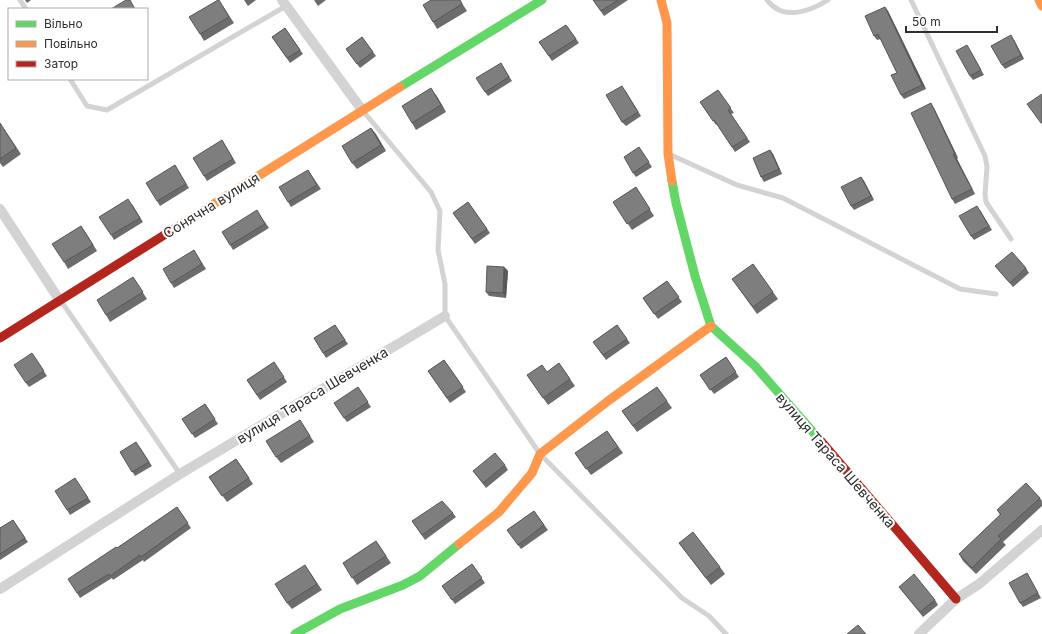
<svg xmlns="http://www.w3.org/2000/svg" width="1042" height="634" font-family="Inter,sans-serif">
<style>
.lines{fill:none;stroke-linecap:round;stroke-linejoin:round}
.lane{stroke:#d3d3d3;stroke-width:5}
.street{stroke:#d3d3d3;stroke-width:10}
.fast{stroke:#63d668;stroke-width:9}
.slow{stroke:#ff974d;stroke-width:9}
.jam{stroke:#b3261e;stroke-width:9}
.wall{fill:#6c6c6c}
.shaded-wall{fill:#585858}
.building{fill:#7e7e7e;stroke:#585858}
.labels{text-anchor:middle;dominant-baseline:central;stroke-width:4;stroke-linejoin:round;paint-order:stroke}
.street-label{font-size:14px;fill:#2e2e2e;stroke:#fff}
</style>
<rect width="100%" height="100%" fill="#fff"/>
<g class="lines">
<g class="lane">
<path d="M20 0 26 9"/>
<path d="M767 0C783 21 809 12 828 0"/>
<path d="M911 0 985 156 987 167 985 194 986 202 1011 239"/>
<path d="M70 79 87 106 107 110 286 6"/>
<path d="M363 111 431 192 440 211 438 250 445 284V316L540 454 682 598 709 616 726 634"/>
<path d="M671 155 737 185 783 198 960 289 996 294"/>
<path d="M61 301 180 474"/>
</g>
<g class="street">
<path d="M282 0 362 110"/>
<path d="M0 209 60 301"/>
<path d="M0 589 180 474 445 316"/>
<path d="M919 634 956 599 979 584 1042 530"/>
</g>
<g class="fast">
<path d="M400 87 542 0"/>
<path d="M672 181 676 203 695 276 711 326 755 366 820 440"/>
<path d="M295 634 340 609 403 585 420 576 459 544"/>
</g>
<g class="slow">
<path d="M661 0 667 23 668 154 672 181"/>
<path d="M1039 0 1042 6"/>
<path d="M177 227 400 87"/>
<path d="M459 544 499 512 532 473 540 454 608 401 711 326"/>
</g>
<g class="jam">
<path d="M0 338 177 227"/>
<path d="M820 440 956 599"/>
</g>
</g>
<g class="wall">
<path d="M25 0H31L27 3Z"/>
<path d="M244 0H256L248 6Z"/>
<path d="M314 0H326L318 6Z"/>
<path d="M460 0 467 11 437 29 433 22Z"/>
<path d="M593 0H628L604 16Z"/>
<path d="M223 6 234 23 204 41 200 34Z"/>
<path d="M885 7 888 11 926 89 904 99 901 95 897 73 881 39 877 40 874 36Z"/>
<path d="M566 25 579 43 552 61 539 42Z"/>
<path d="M285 28 303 54 290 63 272 37Z"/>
<path d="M362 37 376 56 360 68 346 49Z"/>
<path d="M1014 40 1024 59 1005 69 1002 65Z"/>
<path d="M970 50 984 75 973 80 970 76Z"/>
<path d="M501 63 512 81 488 96 485 92Z"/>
<path d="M625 90 641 116 626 126 622 122Z"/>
<path d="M718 90 734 113 731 114 750 142 735 152 717 124 716 125 700 102Z"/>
<path d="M436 95 446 112 416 130 412 123Z"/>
<path d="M934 108 958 158 957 159 975 194 955 204 952 199Z"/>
<path d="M0 123 21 154 3 167 0 163Z"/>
<path d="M371 128 386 151 357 169 352 163Z"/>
<path d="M222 140 236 163 207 181 204 176Z"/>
<path d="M639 147 652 167 636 177 633 173Z"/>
<path d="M770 150 773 154 782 174 764 182 761 177Z"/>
<path d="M175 165 189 188 160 206 157 201Z"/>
<path d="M308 170 321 189 291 207 288 202Z"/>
<path d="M861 177 864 181 874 200 854 210 851 206Z"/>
<path d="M640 194 654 216 632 230 613 202Z"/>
<path d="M468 202 490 233 475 244 453 213Z"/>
<path d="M132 204 143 222 114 240 111 235Z"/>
<path d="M980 210 992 230 974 240 971 236Z"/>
<path d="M260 215 269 228 233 250 230 245Z"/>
<path d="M81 226 97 251 68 269 64 262Z"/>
<path d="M194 250 206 269 174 288 171 283Z"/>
<path d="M753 264 778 299 757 314 732 279Z"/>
<path d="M995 266 1026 268 1029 273 1013 287Z"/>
<path d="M504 267 508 271 506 298 489 296 486 292Z"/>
<path d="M133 277 147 299 110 322 106 315Z"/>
<path d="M667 281 682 302 658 319 643 298Z"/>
<path d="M335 325 348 344 326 358 314 338Z"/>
<path d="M617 325 630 343 606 360 593 342Z"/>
<path d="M726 357 739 377 714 394 700 375Z"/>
<path d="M35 358 47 376 29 387 26 383Z"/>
<path d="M444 360 466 392 450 403 428 371Z"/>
<path d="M274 362 287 382 260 400 247 380Z"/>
<path d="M559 363 575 386 548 405 527 375 547 372Z"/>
<path d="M358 387 371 407 347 422 344 418Z"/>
<path d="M657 387 672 408 637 432 622 411Z"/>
<path d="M205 404 218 424 195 438 182 419Z"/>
<path d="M300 420 314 442 281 463 276 457Z"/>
<path d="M607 431 623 453 591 475 575 453Z"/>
<path d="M139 446 152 466 135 476 120 452Z"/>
<path d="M236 459 253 484 227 502 209 477Z"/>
<path d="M505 465 508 470 486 488 473 471Z"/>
<path d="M75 478 91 502 70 515 67 510Z"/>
<path d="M1040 498 1042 501V506L1003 542 1006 545 976 574 963 561 959 554 1000 515 997 510Z"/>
<path d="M177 507 191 528 144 562 143 560 113 580 112 578 80 598 77 593 117 548Z"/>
<path d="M534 511 548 530 521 549 507 530Z"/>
<path d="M453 513 456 517 425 540 412 521Z"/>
<path d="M13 520 28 542 0 560V528Z"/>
<path d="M376 541 391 563 357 585 343 563Z"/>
<path d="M679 543 720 567 725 574 711 585Z"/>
<path d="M472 564 485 583 455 604 442 586Z"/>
<path d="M309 571 322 590 292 609 287 603Z"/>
<path d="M1027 573 1041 598 1023 607 1020 603Z"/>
<path d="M899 587 935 600 938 605 923 617Z"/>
</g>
<g class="shaded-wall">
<path d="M885 7 888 11 926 89 922 85Z"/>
<path d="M1011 35 1014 40 1024 59 1021 55Z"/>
<path d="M431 88 436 95 446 112 441 105Z"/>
<path d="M931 103 934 108 958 158 955 154Z"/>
<path d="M371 128 376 134 386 151 381 145Z"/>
<path d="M770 150 773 154 782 174 779 169Z"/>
<path d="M953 154 957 159 975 194 972 189Z"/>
<path d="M861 177 864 181 874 200 871 196Z"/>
<path d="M81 226 86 233 97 251 93 245Z"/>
<path d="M504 267 508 271 506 298 503 293Z"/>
</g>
<g class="building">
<path d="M126 0H130L135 9H111Z"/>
<path d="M218 0H219L229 17 200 34 189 17Z"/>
<path d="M431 0H460L462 4 433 22 423 5Z"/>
<path d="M593 0H618L601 11Z"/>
<path d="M885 7 922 85 901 95 891 75 897 73 878 34 874 36 865 16Z"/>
<path d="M566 25 576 39 549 56 539 42Z"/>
<path d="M285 28 300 50 287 58 272 37Z"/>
<path d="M1011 35 1021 55 1002 65 991 46Z"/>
<path d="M362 37 373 52 357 64 346 49Z"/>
<path d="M967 45 981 70 970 76 956 51Z"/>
<path d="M501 63 509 77 485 92 476 78Z"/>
<path d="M622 86 638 112 622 122 606 95Z"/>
<path d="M431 88 441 105 412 123 402 106Z"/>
<path d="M718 90 731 108 728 110 747 138 732 147 714 120 713 121 700 102Z"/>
<path d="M1042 94V123H1041L1027 104Z"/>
<path d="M931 103 955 154H953L972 189 952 199 911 113Z"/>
<path d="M0 123 16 148 0 159Z"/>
<path d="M371 128 381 145 352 163 342 146Z"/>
<path d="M222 140 233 159 204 176 193 158Z"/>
<path d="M639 147 649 162 633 173 624 157Z"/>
<path d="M770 150 779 169 761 177 753 158Z"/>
<path d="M175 165 186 184 157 201 146 183Z"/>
<path d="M308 170 317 185 288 202 279 187Z"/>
<path d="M861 177 871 196 851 206 841 187Z"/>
<path d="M636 187 650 209 627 224 613 202Z"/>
<path d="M128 199 140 218 111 235 99 217Z"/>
<path d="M468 202 487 229 472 239 453 213Z"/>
<path d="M977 206 989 226 971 236 959 216Z"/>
<path d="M257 210 265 224 230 245 222 232Z"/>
<path d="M81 226 93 245 64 262 52 244Z"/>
<path d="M194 250 202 264 171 283 163 269Z"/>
<path d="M1012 252 1026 268 1010 283 995 266Z"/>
<path d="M753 264 773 292 753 307 732 279Z"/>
<path d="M487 266 504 267 503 293 486 292Z"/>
<path d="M133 277 143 292 106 315 97 300Z"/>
<path d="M667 281 679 297 654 314 643 298Z"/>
<path d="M335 325 345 340 323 353 314 338Z"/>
<path d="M617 325 627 339 603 355 593 342Z"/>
<path d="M32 353 44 371 26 383 14 365Z"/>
<path d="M726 357 736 372 710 390 700 375Z"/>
<path d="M444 360 463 387 447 398 428 371Z"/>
<path d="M274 362 284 377 257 395 247 380Z"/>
<path d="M559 363 570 379 543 398 527 375 542 365 547 372Z"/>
<path d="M358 387 368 402 344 418 334 403Z"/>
<path d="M657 387 667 401 633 426 622 411Z"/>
<path d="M205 404 215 419 192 434 182 419Z"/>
<path d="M300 420 310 436 276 457 266 441Z"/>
<path d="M607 431 618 447 586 469 575 453Z"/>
<path d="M136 442 149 462 132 472 120 452Z"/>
<path d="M495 453 505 465 483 483 473 471Z"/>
<path d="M236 459 249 478 222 496 209 477Z"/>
<path d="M75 478 88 498 67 510 55 491Z"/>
<path d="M1026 483 1040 498 998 536 1001 539 972 568 959 554 1001 514 997 510Z"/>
<path d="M442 501 453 513 422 535 412 521Z"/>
<path d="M177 507 188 523 141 557 140 555 110 576 109 574 77 593 68 579 116 547 117 548Z"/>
<path d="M534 511 544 525 518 545 507 530Z"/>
<path d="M13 520 25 538 0 554V528Z"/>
<path d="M693 532 720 567 706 578 679 543Z"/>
<path d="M376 541 386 556 352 578 343 563Z"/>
<path d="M472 564 482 578 452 600 442 586Z"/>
<path d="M305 565 317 584 287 603 275 584Z"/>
<path d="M1027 573 1038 593 1020 603 1009 583Z"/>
<path d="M914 574 935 600 920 612 899 587Z"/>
<path d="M858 625 866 634H847Z"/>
</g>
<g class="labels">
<g class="street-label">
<text transform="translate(211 205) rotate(-32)">Сонячна вулиця</text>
<text transform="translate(312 395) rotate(-31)">вулиця Тараса Шевченка</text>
<text transform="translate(836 460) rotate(49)">вулиця Тараса Шевченка</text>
</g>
</g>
<rect x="8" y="8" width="140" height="72" fill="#ffffff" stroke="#ababab"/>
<rect x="16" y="21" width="20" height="6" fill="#63d668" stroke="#ababab"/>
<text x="44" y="28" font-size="12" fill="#2e2e2e">Вільно</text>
<rect x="16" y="41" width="20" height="6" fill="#ff974d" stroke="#ababab"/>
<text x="44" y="48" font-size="12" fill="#2e2e2e">Повільно</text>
<rect x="16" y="61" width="20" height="6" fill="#b3261e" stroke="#ababab"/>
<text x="44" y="68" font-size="12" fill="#2e2e2e">Затор</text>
<path d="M906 26v6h91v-6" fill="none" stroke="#2e2e2e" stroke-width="2"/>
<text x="912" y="26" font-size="12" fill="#2e2e2e" stroke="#ffffff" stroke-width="3" paint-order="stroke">50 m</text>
</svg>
